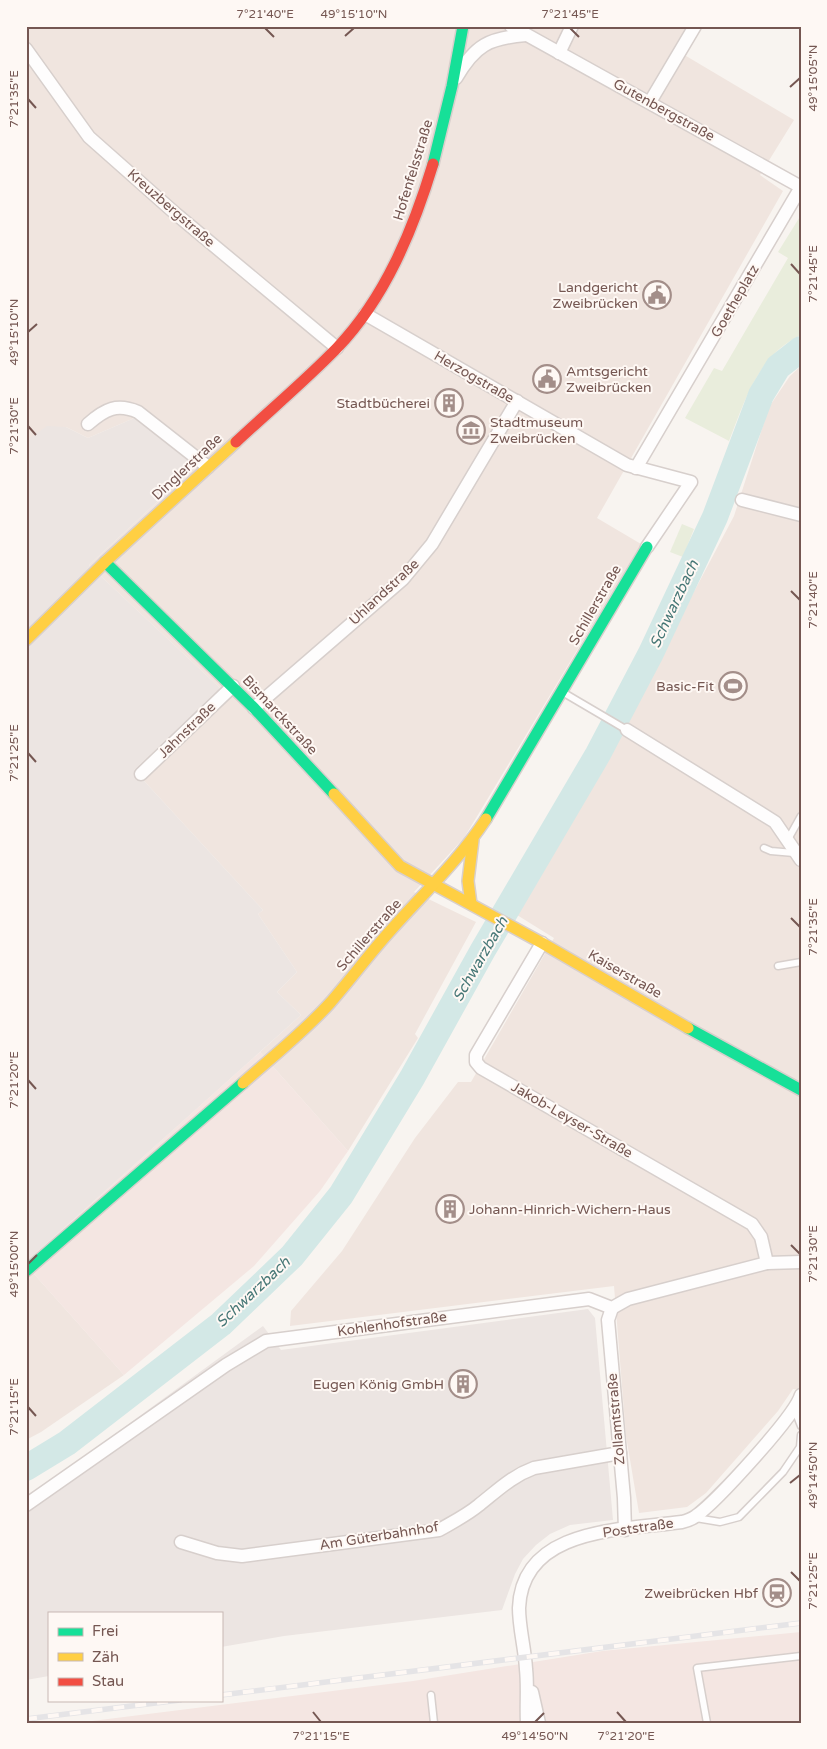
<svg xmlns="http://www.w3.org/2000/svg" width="827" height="1749" font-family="'Varela Round',sans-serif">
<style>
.residential{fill:#f0e5df}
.commercial{fill:#f4e6e2}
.industrial{fill:#ece5e2}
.green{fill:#e9eddc}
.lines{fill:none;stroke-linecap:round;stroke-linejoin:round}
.river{stroke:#d3e8e6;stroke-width:26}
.lane-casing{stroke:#d7cfcc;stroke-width:9}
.street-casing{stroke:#d7cfcc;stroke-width:15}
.fast-casing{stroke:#d8cfcc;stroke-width:14}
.slow-casing{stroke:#d8cfcc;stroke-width:14}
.jam-casing{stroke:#d8cfcc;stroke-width:14}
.lane{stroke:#fefdfd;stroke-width:6}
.street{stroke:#fefdfd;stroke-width:12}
.fast{stroke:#16e098;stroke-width:11}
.slow{stroke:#ffcf43;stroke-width:11}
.jam{stroke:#f24e42;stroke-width:11}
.rail-casing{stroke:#e5e4e6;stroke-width:5.5}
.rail{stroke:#fef8f4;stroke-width:4;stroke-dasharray:11;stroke-linecap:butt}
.ticks{fill:none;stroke:#755752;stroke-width:2}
.labels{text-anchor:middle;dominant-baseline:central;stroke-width:4;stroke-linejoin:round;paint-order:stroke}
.street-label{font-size:14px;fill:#755752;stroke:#fef8f4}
.poi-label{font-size:14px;fill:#755752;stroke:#fef8f4;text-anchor:end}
.water-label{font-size:15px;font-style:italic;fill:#467776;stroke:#fef8f4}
.neatline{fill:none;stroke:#755752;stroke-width:2}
.ticks-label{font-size:12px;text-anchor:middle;fill:#755752}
</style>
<rect width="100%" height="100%" fill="#f8f4f0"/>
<g class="residential">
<path d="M26 26H689L676 50 794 120 760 175 783 191 597 518 641 544 464 838 414 892 476 922 415 1034 418 1038 348 1151 260 1052 301 1015 277 992 297 972 258 914 263 910 134 770 220 688 89 565 199 463 139 416 88 438 66 427 26 441Z"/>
<path d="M801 366V1390L793 1389 778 1411 706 1493 687 1507 639 1513 626 1436 614 1286 290 1326 291 1311 342 1251 415 1138 458 1082H471L554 938 517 915 613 745 734 516 769 407 790 376Z"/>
<path d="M26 1265 124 1375 41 1432 26 1440Z"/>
</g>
<g class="commercial">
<path d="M260 1052 348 1151 320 1191 254 1266 124 1375 26 1265V1262Z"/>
<path d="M801 1632V1723H76L413 1681 602 1651Z"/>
</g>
<g class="industrial">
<path d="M139 416 199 463 89 565 220 688 134 770 263 910 258 914 297 972 277 992 301 1015 26 1262V441L47 426 66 427 88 438Z"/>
<path d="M588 1309 595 1318 613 1520 570 1525 550 1534 536 1545 523 1559 515 1574 502 1610 284 1636 221 1647V1613H49V1676L26 1680V1499L263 1326 281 1350Z"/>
</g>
<g class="green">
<path d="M801 215V335C758 355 745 400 729 441L685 418 714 368 722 371 788 258 778 252Z"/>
<path d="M682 524 694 529 683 557 670 552Z"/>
</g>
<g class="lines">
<path class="river" d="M26 1468 67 1443 221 1324 292 1256 341 1195 412 1078 483 950 598 754 651 653 715 517 761 395 778 367 801 349"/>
<defs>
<g id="lane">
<path d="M564 693 627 730"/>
<path d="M787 841 801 816"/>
<path d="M764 848 771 851 794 853"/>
<path d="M778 966 801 962"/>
<path d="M794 1408 801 1426"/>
<path d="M696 1518 720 1522 739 1517 783 1472 800 1447 801 1435"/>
<path d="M431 1695 434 1723"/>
<path d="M707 1723 697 1668 801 1656"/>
</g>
<g id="street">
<path d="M511 26 801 187 636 468"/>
<path d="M26 49 89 137 176 214 337 348"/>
<path d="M559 53 572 26"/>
<path d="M456 78C475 45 489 38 526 35"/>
<path d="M650 102 695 26"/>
<path d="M365 314 627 465 691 482 647 547"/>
<path d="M88 424C105 409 117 403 138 412L208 467"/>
<path d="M742 500 801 515"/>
<path d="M254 708 403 579 432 544 517 401"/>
<path d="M627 730 775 822 801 860"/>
<path d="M141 774 233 686"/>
<path d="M542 943 476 1055V1062L481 1068 752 1224 761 1237 767 1263"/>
<path d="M612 1308 608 1320 624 1498 625 1530"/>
<path d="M26 1505 226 1365 266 1341 589 1299 612 1308 628 1299 767 1263 801 1262"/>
<path d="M181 1542 217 1553 242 1556 439 1530C453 1522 467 1515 479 1505 498 1490 512 1476 534 1468L620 1453"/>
<path d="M532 1692 539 1723"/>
<path d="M527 1723C526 1705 528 1687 526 1669 525 1649 519 1628 519 1608 522 1527 624 1530 682 1522 686 1521 692 1519 696 1516 716 1502 795 1416 801 1395"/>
</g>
<g id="fast">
<path d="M433 164 452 86 463 26"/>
<path d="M105 562 254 708 334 794"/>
<path d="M486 819 647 547"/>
<path d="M688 1028 801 1090"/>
<path d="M26 1271 243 1083"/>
</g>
<g id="slow">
<path d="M26 640 105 562 236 442"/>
<path d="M334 794 400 866 542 943 688 1028"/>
<path d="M471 904 468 881 473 840"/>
<path d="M243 1083C272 1057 304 1032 330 1003 351 979 370 953 391 930 424 893 459 860 486 819"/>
</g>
<path id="jam" d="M236 442C269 411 305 381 337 348 385 298 413 230 433 164"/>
</defs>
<use href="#lane" class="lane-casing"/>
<use href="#street" class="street-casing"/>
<use href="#fast" class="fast-casing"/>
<use href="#slow" class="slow-casing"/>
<use href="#jam" class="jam-casing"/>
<use href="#lane" class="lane"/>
<use href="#street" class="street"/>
<use href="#fast" class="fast"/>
<use href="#slow" class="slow"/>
<use href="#jam" class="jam"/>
<defs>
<g id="rail">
<path d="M221 1695 801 1623"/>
<path d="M26 1719 180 1700"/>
</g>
</defs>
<use href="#rail" class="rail-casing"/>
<use href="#rail" class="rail"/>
</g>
<path class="ticks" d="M265 28 274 37M570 28 579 37M345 36 354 28M790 87 800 78M28 99 36 108M791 264 800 274M28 332 37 324M28 426 36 435M791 591 800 600M28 753 36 762M791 918 800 927M28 1080 36 1089M791 1245 800 1254M28 1264 37 1255M28 1407 36 1416M790 1483 800 1475M791 1572 800 1581M313 1712 321 1722M617 1712 626 1722M535 1722 544 1713"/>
<defs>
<symbol id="civic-ring" viewBox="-11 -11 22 22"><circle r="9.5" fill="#fef8f4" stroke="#a38e89" stroke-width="1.5"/><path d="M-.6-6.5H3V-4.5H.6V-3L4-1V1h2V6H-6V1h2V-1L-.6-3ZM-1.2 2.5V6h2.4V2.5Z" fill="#a38e89"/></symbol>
<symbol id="building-ring" viewBox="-11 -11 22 22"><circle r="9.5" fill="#fef8f4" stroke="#a38e89" stroke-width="1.5"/><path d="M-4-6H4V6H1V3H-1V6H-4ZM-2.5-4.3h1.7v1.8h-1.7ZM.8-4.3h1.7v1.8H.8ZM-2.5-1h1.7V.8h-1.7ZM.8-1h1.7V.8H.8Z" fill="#a38e89"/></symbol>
<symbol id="museum-ring" viewBox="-11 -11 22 22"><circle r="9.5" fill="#fef8f4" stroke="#a38e89" stroke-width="1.5"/><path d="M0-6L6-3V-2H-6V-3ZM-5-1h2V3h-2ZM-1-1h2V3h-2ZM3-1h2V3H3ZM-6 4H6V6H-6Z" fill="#a38e89"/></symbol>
<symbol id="stadium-ring" viewBox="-11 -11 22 22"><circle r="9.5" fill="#fef8f4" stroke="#a38e89" stroke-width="1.5"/><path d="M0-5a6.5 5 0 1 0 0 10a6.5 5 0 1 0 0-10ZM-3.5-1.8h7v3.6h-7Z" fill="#a38e89"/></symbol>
<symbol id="station-ring" viewBox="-11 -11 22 22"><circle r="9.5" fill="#fef8f4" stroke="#a38e89" stroke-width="1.5"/><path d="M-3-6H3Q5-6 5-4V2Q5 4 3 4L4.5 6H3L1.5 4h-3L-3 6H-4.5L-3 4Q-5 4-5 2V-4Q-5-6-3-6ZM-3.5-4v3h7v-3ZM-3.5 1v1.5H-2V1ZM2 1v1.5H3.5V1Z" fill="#a38e89"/></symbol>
</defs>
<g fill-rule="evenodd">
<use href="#civic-ring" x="641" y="279" width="32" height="32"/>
<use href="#civic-ring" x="531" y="363" width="32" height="32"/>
<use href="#building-ring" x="433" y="387" width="32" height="32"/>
<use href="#museum-ring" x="455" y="414" width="32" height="32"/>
<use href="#stadium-ring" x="717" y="670" width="32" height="32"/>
<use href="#building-ring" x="434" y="1193" width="32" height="32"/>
<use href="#building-ring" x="447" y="1368" width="32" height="32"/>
<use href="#station-ring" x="761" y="1577" width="32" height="32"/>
</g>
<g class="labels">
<g class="street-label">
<text transform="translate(664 110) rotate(29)">Gutenbergstraße</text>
<text transform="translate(413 170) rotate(-73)">Hofenfelsstraße</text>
<text transform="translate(171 208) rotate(41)">Kreuzbergstraße</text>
<text transform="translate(735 301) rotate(-60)">Goetheplatz</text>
<text transform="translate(474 377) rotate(30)">Herzogstraße</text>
<text transform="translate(187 467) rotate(-43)">Dinglerstraße</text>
<text transform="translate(384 592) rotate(-43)">Uhlandstraße</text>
<text transform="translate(595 605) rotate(-60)">Schillerstraße</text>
<text transform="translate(280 715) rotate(47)">Bismarckstraße</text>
<text transform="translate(187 730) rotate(-44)">Jahnstraße</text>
<text transform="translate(369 935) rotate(-49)">Schillerstraße</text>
<text transform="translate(625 974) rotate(30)">Kaiserstraße</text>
<text transform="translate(572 1120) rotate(30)">Jakob-Leyser-Straße</text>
<text transform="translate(392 1324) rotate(-8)">Kohlenhofstraße</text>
<text transform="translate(616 1419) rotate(-95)">Zollamtstraße</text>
<text transform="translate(638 1528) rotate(-8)">Poststraße</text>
<text transform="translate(379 1536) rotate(-9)">Am Güterbahnhof</text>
</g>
<g class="poi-label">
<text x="638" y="287">Landgericht<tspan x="638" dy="16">Zweibrücken</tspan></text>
<text x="566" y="371" text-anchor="start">Amtsgericht<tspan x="566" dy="16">Zweibrücken</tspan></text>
<text x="430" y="403">Stadtbücherei</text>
<text x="490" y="422" text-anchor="start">Stadtmuseum<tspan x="490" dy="16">Zweibrücken</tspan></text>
<text x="714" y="686">Basic-Fit</text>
<text x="469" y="1209" text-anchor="start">Johann-Hinrich-Wichern-Haus</text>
<text x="444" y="1384">Eugen König GmbH</text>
<text x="758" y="1593">Zweibrücken Hbf</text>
</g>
<g class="water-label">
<text transform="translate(674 604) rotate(-65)">Schwarzbach</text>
<text transform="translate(480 959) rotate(-60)">Schwarzbach</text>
<text transform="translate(253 1292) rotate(-43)">Schwarzbach</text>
</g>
</g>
<rect width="827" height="1749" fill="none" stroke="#fef8f4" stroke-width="55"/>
<rect x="48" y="1612" width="175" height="90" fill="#fef8f4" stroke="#c7b8b3"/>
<rect x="58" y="1628" width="25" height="8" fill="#16e098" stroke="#c7b8b3"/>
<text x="92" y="1636" font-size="15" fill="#755752">Frei</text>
<rect x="58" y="1653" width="25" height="8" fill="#ffcf43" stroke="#c7b8b3"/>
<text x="92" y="1662" font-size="15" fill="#755752">Zäh</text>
<rect x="58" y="1678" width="25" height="8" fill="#f24e42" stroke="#c7b8b3"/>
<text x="92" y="1686" font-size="15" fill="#755752">Stau</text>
<rect x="28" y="28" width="772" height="1694" class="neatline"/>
<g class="ticks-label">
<text x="265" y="18">7°21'40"E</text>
<text x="354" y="18">49°15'10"N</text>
<text x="570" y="18">7°21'45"E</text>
<text transform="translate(813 78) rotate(-90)" y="4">49°15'05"N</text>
<text transform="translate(14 99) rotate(-90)" y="4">7°21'35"E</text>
<text transform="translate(813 274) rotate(-90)" y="4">7°21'45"E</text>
<text transform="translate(14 332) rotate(-90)" y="4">49°15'10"N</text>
<text transform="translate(14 426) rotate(-90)" y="4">7°21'30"E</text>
<text transform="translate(813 600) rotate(-90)" y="4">7°21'40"E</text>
<text transform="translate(14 753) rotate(-90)" y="4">7°21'25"E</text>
<text transform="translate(813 927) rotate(-90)" y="4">7°21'35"E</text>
<text transform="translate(14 1080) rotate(-90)" y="4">7°21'20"E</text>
<text transform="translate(813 1254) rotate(-90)" y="4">7°21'30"E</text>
<text transform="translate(14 1264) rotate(-90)" y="4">49°15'00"N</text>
<text transform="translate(14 1407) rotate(-90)" y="4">7°21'15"E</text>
<text transform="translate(813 1475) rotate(-90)" y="4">49°14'50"N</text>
<text transform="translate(813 1581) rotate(-90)" y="4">7°21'25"E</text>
<text x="321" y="1740">7°21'15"E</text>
<text x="535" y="1740">49°14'50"N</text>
<text x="626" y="1740">7°21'20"E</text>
</g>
</svg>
